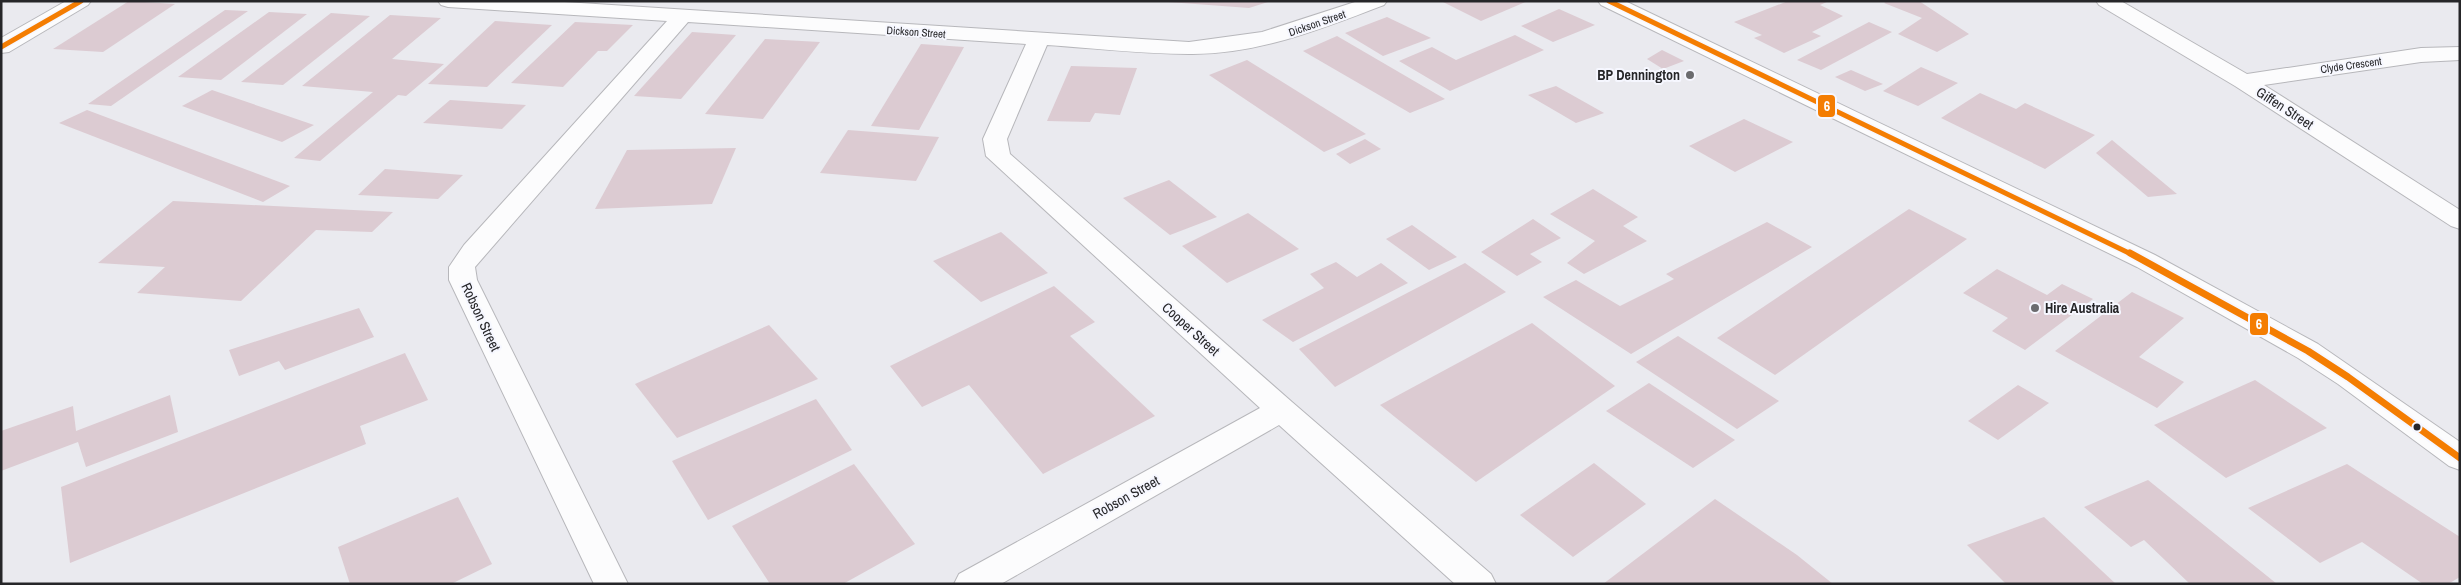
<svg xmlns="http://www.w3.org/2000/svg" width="2461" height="585" font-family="'Archivo Narrow',sans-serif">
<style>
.building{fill:#dccbd2}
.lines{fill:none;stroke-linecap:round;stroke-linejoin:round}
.minor-casing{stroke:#b7b7bb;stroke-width:2}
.minor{fill:#fcfcfd;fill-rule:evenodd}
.bus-1-far1-casing{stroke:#f6f7ff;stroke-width:8}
.bus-1-casing{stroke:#f6f7ff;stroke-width:11}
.bus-1-far1{stroke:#f47d02;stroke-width:5}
.bus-1{stroke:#f47d02;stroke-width:7}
.poi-dot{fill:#6b6b6e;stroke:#f6f7ff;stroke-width:2}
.bus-dot{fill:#262629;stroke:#f6f7ff;stroke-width:2}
.labels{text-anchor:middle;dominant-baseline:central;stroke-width:4;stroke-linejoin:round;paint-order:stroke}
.far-street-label{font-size:11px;fill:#262629;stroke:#f6f7ff}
.poi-label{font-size:14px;font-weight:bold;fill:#262629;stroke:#f6f7ff;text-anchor:end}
.street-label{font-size:14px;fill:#262629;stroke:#f6f7ff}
.line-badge{stroke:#f6f7ff;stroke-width:2}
.badge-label{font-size:14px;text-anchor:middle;font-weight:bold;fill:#fff}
</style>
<rect width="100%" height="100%" fill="#eaeaef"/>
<g class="building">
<path d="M129 1 175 4 103 52 53 49Z"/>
<path d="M1155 1H1268V2L1249 8Z"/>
<path d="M1441 1H1528L1481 21Z"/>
<path d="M1788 1H1829L1820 5 1843 16 1812 32 1821 36 1784 53 1754 38 1762 35 1734 22Z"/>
<path d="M1887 1H1919L1969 34 1937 52 1898 34 1922 18 1884 3Z"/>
<path d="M1559 9 1595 25 1553 42 1521 26Z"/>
<path d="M225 10 248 11 111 106 88 104Z"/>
<path d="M269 12 307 14 221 80 178 77Z"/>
<path d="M331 13 370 16 283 85 241 82Z"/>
<path d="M390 15 441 18 392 59 444 64 406 96 398 95 320 161 294 158 373 92 302 86Z"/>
<path d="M1387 17 1431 38 1383 56 1345 33Z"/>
<path d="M495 21 552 25 487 87 428 84Z"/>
<path d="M575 22 633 25 607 51H598L563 87 511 83Z"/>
<path d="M1869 22 1892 32 1821 70 1797 60Z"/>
<path d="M692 32 736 35 681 99 634 96Z"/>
<path d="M1515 35 1544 50 1450 91 1399 61 1432 47 1456 60Z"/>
<path d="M1337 36 1445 99 1410 113 1303 51Z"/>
<path d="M765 39 820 42 763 119 705 114Z"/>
<path d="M921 44 964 47 919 130 871 126Z"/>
<path d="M1662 50 1684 61 1663 69 1647 59Z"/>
<path d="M1247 60 1366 134 1324 152 1209 75Z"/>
<path d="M1071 66 1137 68 1120 115 1095 113 1090 122 1047 121Z"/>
<path d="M1921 67 1958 83 1918 106 1883 91Z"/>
<path d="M1851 70 1883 84 1865 91 1835 77Z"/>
<path d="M1556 86 1604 113 1576 123 1528 95Z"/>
<path d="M212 90 314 125 282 142 182 106Z"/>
<path d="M1980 93 2016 109 2025 103 2095 135 2045 169 1941 118Z"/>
<path d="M450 100 526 105 502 129 423 123Z"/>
<path d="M87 110 290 186 263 202 59 123Z"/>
<path d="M1744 119 1793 142 1735 172 1689 146Z"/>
<path d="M848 130 939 137 916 181 820 173Z"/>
<path d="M1365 139 1381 149 1350 164 1336 154Z"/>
<path d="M2112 140 2177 194 2148 197 2096 153Z"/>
<path d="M736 148 712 204 595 209 627 150Z"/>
<path d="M385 169 463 175 438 199 358 195Z"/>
<path d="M1169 180 1217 217 1170 235 1123 198Z"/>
<path d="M1593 189 1638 217 1623 226 1647 241 1584 274 1567 263 1595 241 1550 214Z"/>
<path d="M173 201 393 212 372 232 316 230 241 301 137 293 165 267 98 263Z"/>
<path d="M1909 209 1967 239 1775 375 1717 338Z"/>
<path d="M1248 213 1299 249 1227 283 1182 246Z"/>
<path d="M1533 219 1561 238 1530 254 1542 262 1517 276 1481 252Z"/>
<path d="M1767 222 1812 247 1631 354 1543 297 1576 280 1620 306 1674 279 1666 274Z"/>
<path d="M1412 225 1457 257 1429 270 1386 239Z"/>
<path d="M1001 232 1048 273 981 302 933 261Z"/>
<path d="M1336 262 1357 277 1381 263 1408 283 1293 342 1262 320 1324 288 1310 274Z"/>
<path d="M1465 263 1506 292 1335 387 1299 349Z"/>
<path d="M1997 269 2047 295 2062 284 2093 299 2025 350 1992 331 2008 318 1963 293Z"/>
<path d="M1054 286 1095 322 1070 336 1155 416 1043 474 969 385 922 407 890 366Z"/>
<path d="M2132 292 2184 318 2139 357 2184 382 2157 408 2055 351Z"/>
<path d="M359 308 374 337 285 370 279 361 239 376 229 350Z"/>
<path d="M1532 323 1615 386 1476 482 1380 405Z"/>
<path d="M769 325 818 379 677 438 635 384Z"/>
<path d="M1678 336 1779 401 1737 429 1636 362Z"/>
<path d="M405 353 428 400 360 426 366 444 70 563 61 487Z"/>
<path d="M2255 380 2327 428 2226 478 2154 425Z"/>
<path d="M1649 383 1735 440 1693 468 1606 411Z"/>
<path d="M2018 385 2049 403 1998 440 1968 421Z"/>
<path d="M170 395 178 432 86 467 78 442 1 471V431L73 406 76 431Z"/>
<path d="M816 399 852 450 708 520 672 461Z"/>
<path d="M1594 463 1646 504 1573 557 1520 515Z"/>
<path d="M854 464 915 544 843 584H770L732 526Z"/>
<path d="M2347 464 2460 537V577L2448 584H2423L2362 542 2320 563 2248 508Z"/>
<path d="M2148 480 2277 584H2190L2144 540 2131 547 2084 507Z"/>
<path d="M458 497 492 564 451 584H350L338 547Z"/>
<path d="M1715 499 1797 555 1833 584H1603Z"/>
<path d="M2044 517 2116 584H2006L1967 545Z"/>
</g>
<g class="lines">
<defs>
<g id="minor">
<path d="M66 1H91L88 5 9 52 1 53V38Z"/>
<path d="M438 1H549L1189 42 1262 32 1358 1H1387L1384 5C1322 29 1256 55 1189 54 1142 54 1094 48 1047 45L1007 139 1010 154 1292 402 1491 574 1496 584H1455L1279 425 1001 584H954L959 574 1260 408 986 156 983 139 1026 44 688 22 475 267 477 280 628 584H594L449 280V267L464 245 667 21 448 7 441 5Z"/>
<path d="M1598 1H1625L2155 255 2318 344 2460 442V470L2449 466 2338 384 2298 358 2137 267 1601 5Z"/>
<path d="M2096 1H2121L2247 74 2421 48 2460 47V60L2421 62 2264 85 2460 210V229L2451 226 2235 86 2099 5Z"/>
</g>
</defs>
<use href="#minor" class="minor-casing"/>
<use href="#minor" class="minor"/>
<defs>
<g id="bus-1-far1">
<path d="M1609 1 2133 255"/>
<path d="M1 47 81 1"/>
</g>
<path id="bus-1" d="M2130 253 2308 351 2348 377 2460 458"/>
</defs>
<use href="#bus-1-far1" class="bus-1-far1-casing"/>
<use href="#bus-1" class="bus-1-casing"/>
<use href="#bus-1-far1" class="bus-1-far1"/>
<use href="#bus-1" class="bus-1"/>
</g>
<g class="poi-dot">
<circle cx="1690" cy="75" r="5"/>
<circle cx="2035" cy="308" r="5"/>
</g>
<circle class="bus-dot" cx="2417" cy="427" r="4.5"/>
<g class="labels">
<g class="far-street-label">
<text transform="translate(1317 23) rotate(-19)">Dickson Street</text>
<text transform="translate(916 32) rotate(4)">Dickson Street</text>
<text transform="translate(2351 65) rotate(-8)">Clyde Crescent</text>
</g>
<g class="poi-label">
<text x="1680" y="75">BP Dennington</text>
<text x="2045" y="308" text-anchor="start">Hire Australia</text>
</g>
<g class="street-label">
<text transform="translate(2285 108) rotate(33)">Giffen Street</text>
<text transform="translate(481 317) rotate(65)">Robson Street</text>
<text transform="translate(1191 329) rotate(42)">Cooper Street</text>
<text transform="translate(1126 497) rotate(-29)">Robson Street</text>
</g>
</g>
<g class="line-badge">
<rect x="1817" y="94" width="19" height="24" rx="5" fill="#f47d02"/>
<rect x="2249" y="312" width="20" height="24" rx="5" fill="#f47d02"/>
</g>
<g class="badge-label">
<text x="1827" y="111">6</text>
<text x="2259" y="329">6</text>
</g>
<rect width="2461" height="585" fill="none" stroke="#262629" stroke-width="5"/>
</svg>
